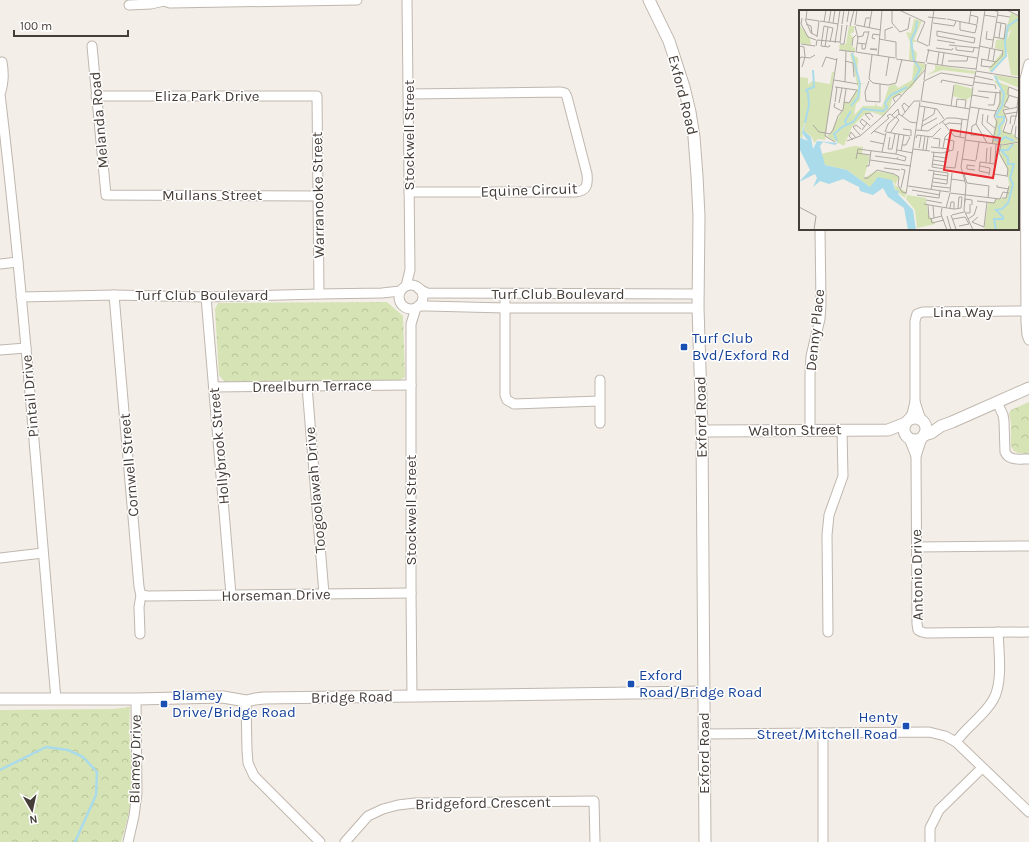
<svg xmlns="http://www.w3.org/2000/svg" width="1029" height="842" font-family="Karla,sans-serif">
<style>
.park{fill:url(#park-crowns)}
.lines{fill:none;stroke-linecap:round;stroke-linejoin:round}
.stream{stroke:#aadbea;stroke-width:2.5}
.minor-casing{stroke:#c0b7ae;stroke-width:11}
.tertiary-casing{stroke:#c0b7ae;stroke-width:13}
.minor{stroke:#fff;stroke-width:9}
.tertiary{stroke:#fff;stroke-width:11}
.transit-dot{fill:#1a4fb4;stroke:#fff;stroke-width:1.5}
.labels{text-anchor:middle;dominant-baseline:central;stroke-width:3;stroke-linejoin:round;paint-order:stroke}
.street-label{font-size:15px;fill:#453d37;stroke:#fff}
.transit-label{font-size:15px;fill:#164399;stroke:#fff;text-anchor:start}
.inset-river{fill:none;stroke:#aadbea;stroke-width:2}
.inset-road{fill:none;stroke:#ada7a1;stroke-width:1}
.view{fill:#e82a2f;fill-opacity:0.15;stroke:#e82a2f;stroke-width:2}
.inset-edge{fill:none;stroke:#453d37;stroke-width:2}
</style>
<defs>
<pattern id="park-crowns" width="20" height="18" patternUnits="userSpaceOnUse"><rect width="20" height="18" fill="#d6e3b4"/><path d="M2 6a3 3 0 1 1 6 0M12 15a3 3 0 1 1 6 0" fill="none" stroke="#b9c49b"/></pattern>
</defs>
<rect width="100%" height="100%" fill="#f3eee8"/>
<g class="park">
<path d="M387 302 403 316 405 377 398 381 227 383 222 379 219 375 215 309 218 303Z"/>
<path d="M1029 402V454L1018 453 1014 451 1012 448 1011 445V422L1009 414 1011 410Z"/>
<path d="M130 707C128 735 132 763 132 791 131 808 126 825 121 842H0V710L113 709Z"/>
</g>
<g class="lines">
<path class="stream" d="M0 770 46 747 68 750 83 757 97 772 96 795 75 842"/>
<defs>
<g id="minor">
<path d="M164 1 170 3 357 0"/>
<path d="M129 5 151 4 164 1"/>
<path d="M92 46 106 195 318 196"/>
<path d="M2 62C4 73 4 83 0 94 24 295 38 497 56 699"/>
<path d="M1029 64 1025 79V91L1026 323 1027 335 1029 340"/>
<path d="M409 94 561 92 565 93 567 97 587 174C588 185 587 191 575 192H409"/>
<path d="M96 96H317L319 294"/>
<path d="M0 264 18 262"/>
<circle cx="411" cy="297" r="12"/>
<path d="M406 286 410 270 407 0"/>
<path d="M419 289 427 293 698 294"/>
<path d="M505 294V395L507 400 514 404 599 401"/>
<path d="M114 295 139 587 141 595 139 607 140 634"/>
<path d="M21 297 114 295 206 297 319 294 382 293 400 291"/>
<path d="M206 297 231 595"/>
<path d="M418 306H427L505 308H698"/>
<path d="M0 350 26 348"/>
<path d="M307 386 324 594"/>
<path d="M214 387 411 385"/>
<path d="M915 402 921 420"/>
<path d="M997 402 1003 415 1004 421 1005 452C1009 461 1019 459 1029 459"/>
<path d="M908 420 912 414 915 402V321L917 314 923 312 1026 311"/>
<path d="M600 423V380"/>
<path d="M810 430V374L811 356 820 319 821 304 820 229"/>
<path d="M909 438 916 456"/>
<path d="M922 438 916 456 917 624 918 630 922 632 926 633 1029 632"/>
<path d="M916 547 1029 546"/>
<path d="M0 558 43 553"/>
<path d="M141 595 148 596 411 593"/>
<path d="M828 632 827 535 829 515 843 476 842 430"/>
<path d="M412 696 411 593V324L416 308"/>
<path d="M246 701 247 750 248 763 254 776 320 842"/>
<path d="M823 733V842"/>
<path d="M704 734 929 732 945 736 956 742 1029 812"/>
<path d="M956 742C966 727 984 716 993 700 1003 684 999 652 998 632"/>
<path d="M128 842 134 816 137 793 136 699"/>
<path d="M345 842 368 816 383 809 398 805 415 803 594 801 595 842"/>
<path d="M930 842V828L939 810 982 768"/>
</g>
<g id="tertiary">
<path d="M649 0 669 41 684 87 690 112 694 137 697 176 699 216 698 308 702 431 705 842"/>
<circle cx="915" cy="429" r="11"/>
<path d="M702 431 888 430 906 423"/>
<path d="M924 435 931 433 941 426 952 422 1029 388"/>
<path d="M0 699H136L223 697 246 701 255 699 264 698 704 692"/>
</g>
</defs>
<use href="#minor" class="minor-casing"/>
<use href="#tertiary" class="tertiary-casing"/>
<use href="#minor" class="minor"/>
<use href="#tertiary" class="tertiary"/>
</g>
<g class="transit-dot">
<rect x="680" y="343" width="8" height="8" rx="2"/>
<rect x="627" y="680" width="8" height="8" rx="2"/>
<rect x="160" y="700" width="8" height="8" rx="2"/>
<rect x="902" y="722" width="8" height="8" rx="2"/>
</g>
<g class="labels">
<g class="street-label">
<text transform="translate(683 95) rotate(76)">Exford Road</text>
<text x="207" y="96">Eliza Park Drive</text>
<text transform="translate(99 120) rotate(-95)">Melanda Road</text>
<text transform="translate(409 135) rotate(-90)">Stockwell Street</text>
<text transform="translate(529 190) rotate(-2)">Equine Circuit</text>
<text x="212" y="195">Mullans Street</text>
<text transform="translate(318 195) rotate(-91)">Warranooke Street</text>
<text x="558" y="294">Turf Club Boulevard</text>
<text x="202" y="295">Turf Club Boulevard</text>
<text x="963" y="312">Lina Way</text>
<text transform="translate(815 330) rotate(-84)">Denny Place</text>
<text transform="translate(312 386) rotate(-1)">Dreelburn Terrace</text>
<text transform="translate(30 396) rotate(-95)">Pintail Drive</text>
<text transform="translate(701 417) rotate(-91)">Exford Road</text>
<text transform="translate(795 430) rotate(-1)">Walton Street</text>
<text transform="translate(219 446) rotate(-95)">Hollybrook Street</text>
<text transform="translate(129 465) rotate(-95)">Cornwell Street</text>
<text transform="translate(315 490) rotate(-95)">Toogoolawah Drive</text>
<text transform="translate(411 510) rotate(-90)">Stockwell Street</text>
<text transform="translate(917 575) rotate(-91)">Antonio Drive</text>
<text transform="translate(276 595) rotate(-1)">Horseman Drive</text>
<text transform="translate(352 697) rotate(-1)">Bridge Road</text>
<text transform="translate(704 753) rotate(-90)">Exford Road</text>
<text transform="translate(135 759) rotate(-89)">Blamey Drive</text>
<text transform="translate(483 803) rotate(-1)">Bridgeford Crescent</text>
</g>
<g class="transit-label">
<text x="692" y="338">Turf Club<tspan x="692" dy="17">Bvd/Exford Rd</tspan></text>
<text x="639" y="675">Exford<tspan x="639" dy="17">Road/Bridge Road</tspan></text>
<text x="172" y="695">Blamey<tspan x="172" dy="17">Drive/Bridge Road</tspan></text>
<text x="898" y="717" text-anchor="end">Henty<tspan x="898" dy="17">Street/Mitchell Road</tspan></text>
</g>
</g>
<g transform="translate(799 10)">
<rect width="220" height="220" fill="#f3eee8"/>
<path d="M220 10V66L212 65 207 34 214 14ZM33 62H35L26 130 19 129 15 133 13 127 5 121 7 109 3 121 4 128 0 126V67L9 68V75L13 71 31 74ZM195 65 220 69V78L196 68ZM108 185 127 188 129 204 136 214 118 218 116 200 107 189Z" fill="#d6e3b4"/>
<path d="M212 3 220 6V10L209 23 207 47 191 62 190 58 204 41 196 38 197 30 204 29ZM115 9 123 11 115 29 118 32H114V39L118 43 117 51 110 50 111 32 107 22 112 23ZM0 14 11 29 12 35 0 33ZM50 16H55V22L51 24 54 27 52 36 56 38V42L41 40 40 35 47 34ZM51 43 59 48 58 67 61 73 67 74H62L61 90 57 94 55 105 64 96H76V92L78 96 83 97 90 76 96 74 99 78 113 70 115 52 126 54V58L113 77 93 89 91 97 84 106 73 102 66 104 53 117 45 136 27 126 31 124 44 99 45 92 50 93 59 78ZM136 55 176 61V64L143 60 128 65 136 60ZM194 70 210 76 209 92H206L205 96 209 97 204 99 207 107 203 120 216 125 220 131 207 135 193 133 202 80ZM156 74 174 79 173 86 167 90 154 86ZM220 133V219L185 220 189 193H195L197 189 207 188 210 175 208 158 201 145 202 136ZM55 136 64 137 63 144 71 146 65 168 77 161 94 164 100 167 96 175 107 182 106 188 96 180 95 172 71 177 48 160 26 155 22 144Z" fill="#d6e3b4"/>
<path d="M6 113 5 121 12 127 14 139 18 131 39 133 36 135 24 132 21 136 26 155 48 160 71 177 79 167 93 170 96 180 100 181 99 184 114 200 117 220H109L105 198 89 187 84 178 74 185 61 181 60 177 44 169 30 174 21 171 14 177 18 168 16 164 0 172 11 160 0 138V127L9 131 3 123Z" fill="#aadbea"/>
<path class="inset-river" d="M115 51 112 30 117 20 118 11M192 62 207 46 206 31 209 16 219 9M196 66 205 84 203 96 197 105 198 107H205V111L200 116 201 123 196 130 201 131 206 127 215 131M115 71 121 59 116 52M52 96 59 87 61 74 53 43M6 113 10 95 9 83 7 80 15 77 14 60M48 115 46 111 52 101M38 131 35 124 43 117 54 112 64 99 84 101 88 98 86 93 92 85 108 77M197 220 195 209H204V207L197 200 203 199 209 193 214 174 211 168 215 154H209V148L202 140H209L214 134"/>
<path class="inset-road" d="M8 0 7 9 20 11M93 0V13L101 22 109 19 111 7M100 0 126 12M208 0 220 6M171 5 179 7 178 14M185 5 197 7M198 5 211 7M129 7 147 9M3 8 2 14 9 27 17 30M6 9 12 23 18 26M148 9 178 15M21 11 39 14M25 12 27 0M30 12 32 0M48 12 50 0M126 12 118 31 129 36M161 12V20L176 23 178 15M34 13 36 0M133 13 135 0M134 13 155 16 157 11M170 13 172 0M7 14 12 16 13 24M39 14 41 0M43 14 45 0M56 15 58 0M57 15 82 20M51 16 55 0M56 16 59 28 57 42M65 17 67 8H71M70 18 73 0M138 21 176 28 175 33 138 26ZM188 21 187 29 194 30M18 27 20 11M58 27 64 26 65 22H69M195 27 205 29 207 14 197 12M200 28 202 13M76 29 73 28 74 24 81 25M80 29 97 32V48M86 29V20L94 17M138 30 156 33M36 33 39 14M41 33 43 15M58 33 67 34 70 21M2 34 16 36M41 34H45L48 15M63 34V39H66L67 34M31 35 30 37 22 36 25 16 34 18 31 32M150 35 180 38M0 36 5 37 6 47 3 57M17 36 18 30 41 32M53 36 54 28 57 25M130 36 133 13M180 36 204 41 203 46 192 57 182 56 183 49M26 37 29 17M157 37V40L174 42 175 38M137 38 153 40 154 38M193 38 199 2 195 0M40 40 56 42M78 40 71 39H78M128 40 178 48M57 42 96 48M73 45 70 69 74 73 89 75 97 73 103 49M79 46 83 0M97 49 126 53M182 49 197 52M0 50 2 47 11 48 16 45M189 50 191 38M46 51 54 53 55 67M149 51H168L169 46M194 51 196 39M127 52 130 39M128 53 148 56M138 55 140 42M143 55 145 43M148 56 177 59M23 57 27 47 38 50M177 60 186 0M87 66 90 47M176 66 194 70M35 70 59 74M125 70 127 54M70 71 66 82 67 91 81 92V74M125 71 142 63 175 68M46 72 47 41M175 72 196 75 197 79M142 73 143 70 174 76M174 76 177 61 220 68M36 77 58 80 50 93 45 92M174 77 162 157 167 175 165 200 174 220M179 81 202 83M173 85 190 88M219 88 209 85V80L210 77 220 81M122 91 171 99M122 91 125 71M36 92 38 77M96 92 94 88 100 84 103 86M36 93 35 97 43 101M40 93 43 78M189 95H195L197 83M121 96 138 99 145 109M152 96 155 75M157 97 158 89 167 90 166 98M171 97 197 101M218 97 220 81M210 98 205 96 210 86M180 99 177 114 188 133M106 102 103 96 105 93 110 97M184 104 183 114 195 127M206 104 219 102M93 105 99 99 100 104M189 105 188 112 196 118M103 106 111 112 118 113M90 108 88 106 91 104 96 108M156 108 169 110M71 110 66 104 71 103 74 107M124 111 135 104 136 99M143 111 155 126 166 128M140 114 148 108H156M177 114 173 116 172 125H185M211 114 212 106H218M14 115 20 122 27 123M146 115 150 113 163 114M214 115 212 124 204 122 208 110 204 100 220 97M215 115 219 97M65 116 61 112 63 109 68 113M123 116 138 108M217 116 216 127 220 129M104 119 112 120V126M63 120 68 113 71 116M117 120 129 121 139 114M75 121 90 108M122 121 126 97M86 122 89 114 100 104 103 106 115 91H121M87 122 111 126M27 123 31 124 34 120 39 106 44 100 47 79M91 123 100 110 97 107M72 124 75 121 86 125M61 125 54 117 57 115 62 119M91 127 89 139H93L96 124M133 127 142 118M161 127 163 109M117 128 118 125 133 127M134 128 141 129 140 137M145 129 155 131 154 140M54 130 50 126 52 122 57 128M166 130 204 135 220 132M48 131 61 126 84 106 126 60M71 131 85 134M36 132 26 126 38 48M193 134 198 112 195 106 201 93V80M103 135H107L111 127M202 135 200 143 209 159 208 167M132 137 150 139V141M120 138 122 126M144 138 146 127 151 122M114 139 131 141M98 140 114 143M124 140 126 126M102 141 105 125M127 141 129 127M83 142 87 123M132 142 143 143 154 140M135 142 133 157 145 159 147 142M58 143 71 145M76 146 98 149 99 147M134 146 147 148M57 149 59 139 97 144M98 149 106 151 107 147 97 144 100 124M163 149 177 151M71 150 112 156M134 150 147 152M177 150 180 132M181 152 180 161 190 163M181 152 196 154M187 152 188 138M191 153 192 137M133 154 146 156M67 156H70L72 141M181 156 191 158 190 165M146 157 156 158 159 141M85 158 101 160M102 159 106 160 102 178M129 160 149 163 148 174M176 160 168 159V155L176 156M135 164 149 166M195 164 208 166M195 165 197 134M188 167 165 164 168 173 190 176M65 168H69L78 160 95 164 100 167 99 175 103 182 107 183M134 168 148 170M152 169 166 171M134 172 148 174M198 175V177L210 179M109 176 150 182M133 176 151 178M113 180 141 185M132 180 135 161M151 182 153 163M151 183 201 189 204 182 210 183M107 184 121 92M118 185 140 188 141 181M189 188 190 176M203 188H207L210 176M127 190 143 193M178 191 195 193 197 189M166 192V189L173 190V195M125 194 142 197M129 195 130 209M134 196 135 208M0 197 17 206 15 220M142 197 155 199H156L162 198 163 187H160L159 198M143 198 142 204 148 220M147 198 151 183M151 198 152 192H155V199M167 203H171V194M152 205 157 219M153 205 165 202M148 206 152 220M179 207 173 212 185 217 188 192M132 208 133 213 145 210M131 209 143 206M154 209 166 207 170 214 160 216M169 209 175 205 178 196"/>
<path class="view" d="M152 120 201 128 194 168 145 160Z"/>
<rect width="220" height="220" class="inset-edge"/>
</g>
<g transform="translate(32 810) rotate(171)" stroke="#ffffff" stroke-width="3" paint-order="stroke">
<path d="M0-3L7 15L0 10L-7 15Z" fill="#453d37"/>
<text y="-6" font-size="11" font-weight="bold" text-anchor="middle" fill="#453d37">N</text>
</g>
<path d="M14 30v6h114v-6" fill="none" stroke="#453d37" stroke-width="2"/>
<text x="20" y="30" font-size="12" fill="#453d37" stroke="#ffffff" stroke-width="3" paint-order="stroke">100 m</text>
</svg>
